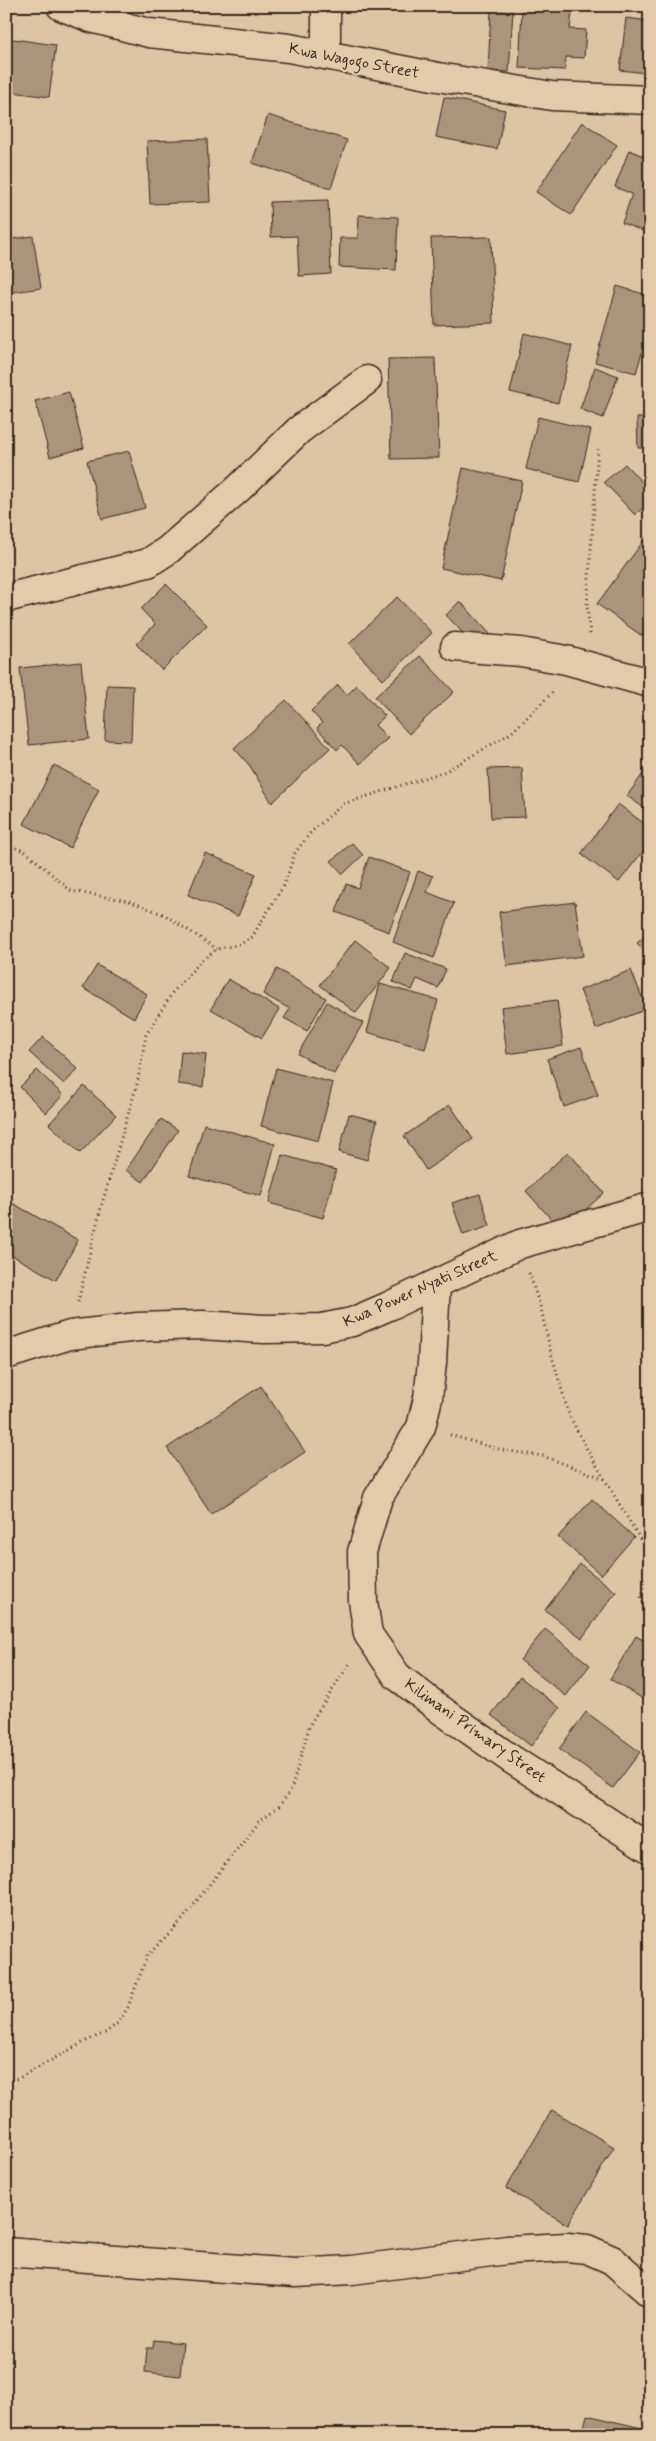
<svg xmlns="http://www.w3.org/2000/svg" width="656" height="2441" font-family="Mynerve,sans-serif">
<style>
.building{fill:#aa947c;stroke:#3b2a1e}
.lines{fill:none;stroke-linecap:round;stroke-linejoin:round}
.street-casing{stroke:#3b2a1e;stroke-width:31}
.path{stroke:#3b2a1e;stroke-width:3;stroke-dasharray:1 4;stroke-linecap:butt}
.street{stroke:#e3caab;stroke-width:28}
.labels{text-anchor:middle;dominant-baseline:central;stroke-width:4.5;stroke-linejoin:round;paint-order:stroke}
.street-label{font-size:16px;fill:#3b2a1e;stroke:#e3caab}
</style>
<rect width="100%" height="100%" fill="#dcc4a5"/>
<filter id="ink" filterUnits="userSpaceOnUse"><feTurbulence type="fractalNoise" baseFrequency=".02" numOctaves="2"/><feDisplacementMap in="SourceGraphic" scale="10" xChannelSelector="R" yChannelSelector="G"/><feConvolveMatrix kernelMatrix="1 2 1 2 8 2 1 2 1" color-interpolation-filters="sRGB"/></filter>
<g filter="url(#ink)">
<g class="building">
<path d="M522 9 572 12 570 29 586 30 584 58 566 57 565 70 519 68Z"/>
<path d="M491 10 513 11 509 72 488 71Z"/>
<path d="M626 18 650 21 646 73 620 70Z"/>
<path d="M6 38 56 45 49 97 6 91Z"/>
<path d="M444 97 505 110 497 149 436 137Z"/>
<path d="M268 115 347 140 331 188 252 163Z"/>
<path d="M582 122 617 145 571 215 536 192Z"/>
<path d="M207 139 210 202 150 204 147 141Z"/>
<path d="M650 148V234L622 223 632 194 615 187 629 150 646 157Z"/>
<path d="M328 200 331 274 299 276 297 236 271 237 270 202Z"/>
<path d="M359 215 398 217 396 270 339 267 340 238H358Z"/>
<path d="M33 236 41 288 6 293V240Z"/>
<path d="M491 237 494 323 434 325 431 238Z"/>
<path d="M617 286 650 296V326L636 373 595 362Z"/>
<path d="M524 333 572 346 558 403 510 392Z"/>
<path d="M435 358 439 458 391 459 388 359Z"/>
<path d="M595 367 618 376 603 418 580 409Z"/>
<path d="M69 392 84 448 50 457 35 401Z"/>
<path d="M538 417 591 430 579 482 526 469Z"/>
<path d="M637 418H650V448H638Z"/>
<path d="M129 451 145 508 102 519 87 461Z"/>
<path d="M625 464 650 491V501L635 515 604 482Z"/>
<path d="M463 468 522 481 501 581 441 568Z"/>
<path d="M650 532V625L642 636 597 604Z"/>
<path d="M166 584 207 625 162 670 136 644 155 624 141 609Z"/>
<path d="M397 597 432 633 383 680 349 644Z"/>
<path d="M460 601 490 634 476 647 446 615Z"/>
<path d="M420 656 454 692 409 734 375 697Z"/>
<path d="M81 662 89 739 29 745 20 668Z"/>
<path d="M107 685 133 686 131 741 105 740Z"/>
<path d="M338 685 347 695 357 685 385 716 375 725 388 738 360 764 342 745 337 750 317 728 322 723 311 711Z"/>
<path d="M286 700 330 748 272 803 250 766 234 748Z"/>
<path d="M650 764V812L627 796Z"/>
<path d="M54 765 99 789 70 848 24 824Z"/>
<path d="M522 768 525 817 491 818 488 769Z"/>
<path d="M618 804 650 828V842L619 882 581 854Z"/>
<path d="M352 843 363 855 343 874 331 861Z"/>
<path d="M205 853 256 874 238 916 188 895Z"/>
<path d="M369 857 410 872 389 932 336 912 346 884 358 888Z"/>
<path d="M418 871 433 876 427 892 454 903 434 958 393 942Z"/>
<path d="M575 902 583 956 507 966 499 912Z"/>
<path d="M650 932V957L637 943Z"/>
<path d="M355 940 391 968 356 1013 320 985Z"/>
<path d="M405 953 446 969 438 988 417 979 412 990 393 982Z"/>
<path d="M97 965 147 994 134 1018 83 988Z"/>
<path d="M277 969 326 998 307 1031 284 1018 290 1009 263 994Z"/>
<path d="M631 970 647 1009 596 1029 580 990Z"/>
<path d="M228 979 279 1009 262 1038 211 1009Z"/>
<path d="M380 984 438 1000 425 1049 367 1032Z"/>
<path d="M557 1000 563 1046 507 1054 501 1007Z"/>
<path d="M327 1002 363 1023 334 1074 298 1054Z"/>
<path d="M43 1037 78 1069 64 1084 29 1052Z"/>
<path d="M581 1047 598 1095 564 1107 547 1059Z"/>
<path d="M181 1051 206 1054 203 1087 178 1084Z"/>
<path d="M276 1068 333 1083 318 1141 261 1126Z"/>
<path d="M37 1070 63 1095 46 1113 20 1087Z"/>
<path d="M84 1086 116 1115 80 1153 49 1124Z"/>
<path d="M450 1105 473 1139 426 1170 404 1136Z"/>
<path d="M349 1114 377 1121 367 1160 339 1152Z"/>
<path d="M161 1119 178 1130 143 1182 126 1170Z"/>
<path d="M204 1124 275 1144 261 1196 189 1176Z"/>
<path d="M568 1152 604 1193 562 1231 526 1191Z"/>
<path d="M282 1155 336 1170 323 1218 269 1203Z"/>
<path d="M480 1194 490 1226 463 1235 452 1203Z"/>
<path d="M7 1200 78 1240 56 1280 6 1252Z"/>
<path d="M261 1386 305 1452 211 1514 167 1448Z"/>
<path d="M592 1499 634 1537 601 1575 558 1537Z"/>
<path d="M580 1564 616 1592 582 1638 545 1610Z"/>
<path d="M545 1629 590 1665 566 1696 520 1660Z"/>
<path d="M636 1636 650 1644V1703L610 1679Z"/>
<path d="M520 1677 560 1708 531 1746 491 1715Z"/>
<path d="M586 1712 640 1752 613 1788 559 1749Z"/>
<path d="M552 2110 614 2147 568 2225 506 2188Z"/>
<path d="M154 2340 183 2343 180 2376 145 2372 147 2348H153Z"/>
<path d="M587 2415 650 2430V2435H582Z"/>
</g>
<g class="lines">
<defs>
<g id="street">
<path d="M61 6 91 18 149 33 289 48 438 77 552 96 650 100"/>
<path d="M326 6V55"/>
<path d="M6 598 148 563 168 550 238 489 299 430 367 380"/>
<path d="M455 647 521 652 566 660 650 683"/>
<path d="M436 1285 432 1363 428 1398 421 1427 378 1498 362 1552 363 1601 368 1634 397 1676 441 1710 511 1759 650 1849"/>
<path d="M6 1355 70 1335 138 1327 202 1325 264 1329 322 1328 352 1322 389 1306 520 1244 650 1207"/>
<path d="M6 2252 295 2273 352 2270 507 2250 567 2247 587 2249 612 2260 650 2293"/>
</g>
</defs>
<use href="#street" class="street-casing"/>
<g class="path">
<path d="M590 634 587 607 598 449"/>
<path d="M6 845 25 851 71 891 129 901 165 915 217 949"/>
<path d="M529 1273 541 1309 550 1349 569 1415 588 1451 650 1556"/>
<path d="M78 1302 101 1207 137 1084 146 1035 172 993 202 960 217 949 241 944 252 937 284 885 295 853 311 832 343 804 446 771 511 733 554 691"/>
<path d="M450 1435 502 1450 543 1456 602 1478"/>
<path d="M650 1563 641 1599 650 1614"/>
<path d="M6 2081 19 2078 84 2042 105 2033 118 2023 128 2007 147 1956 182 1920 259 1821 279 1806 291 1790 310 1724 350 1663"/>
</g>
<use href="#street" class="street"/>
</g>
</g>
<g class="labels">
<g class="street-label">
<text transform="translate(354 61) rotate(11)">Kwa Wagogo Street</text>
<text transform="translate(420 1289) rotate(-24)">Kwa Power Nyati Street</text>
<text transform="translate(475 1731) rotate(35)">Kilimani Primary Street</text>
</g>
</g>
<rect width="656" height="2441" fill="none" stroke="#e3caab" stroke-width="25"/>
<rect x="12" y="12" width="631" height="2416" fill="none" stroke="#3b2a1e" stroke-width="2" filter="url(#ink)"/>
</svg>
